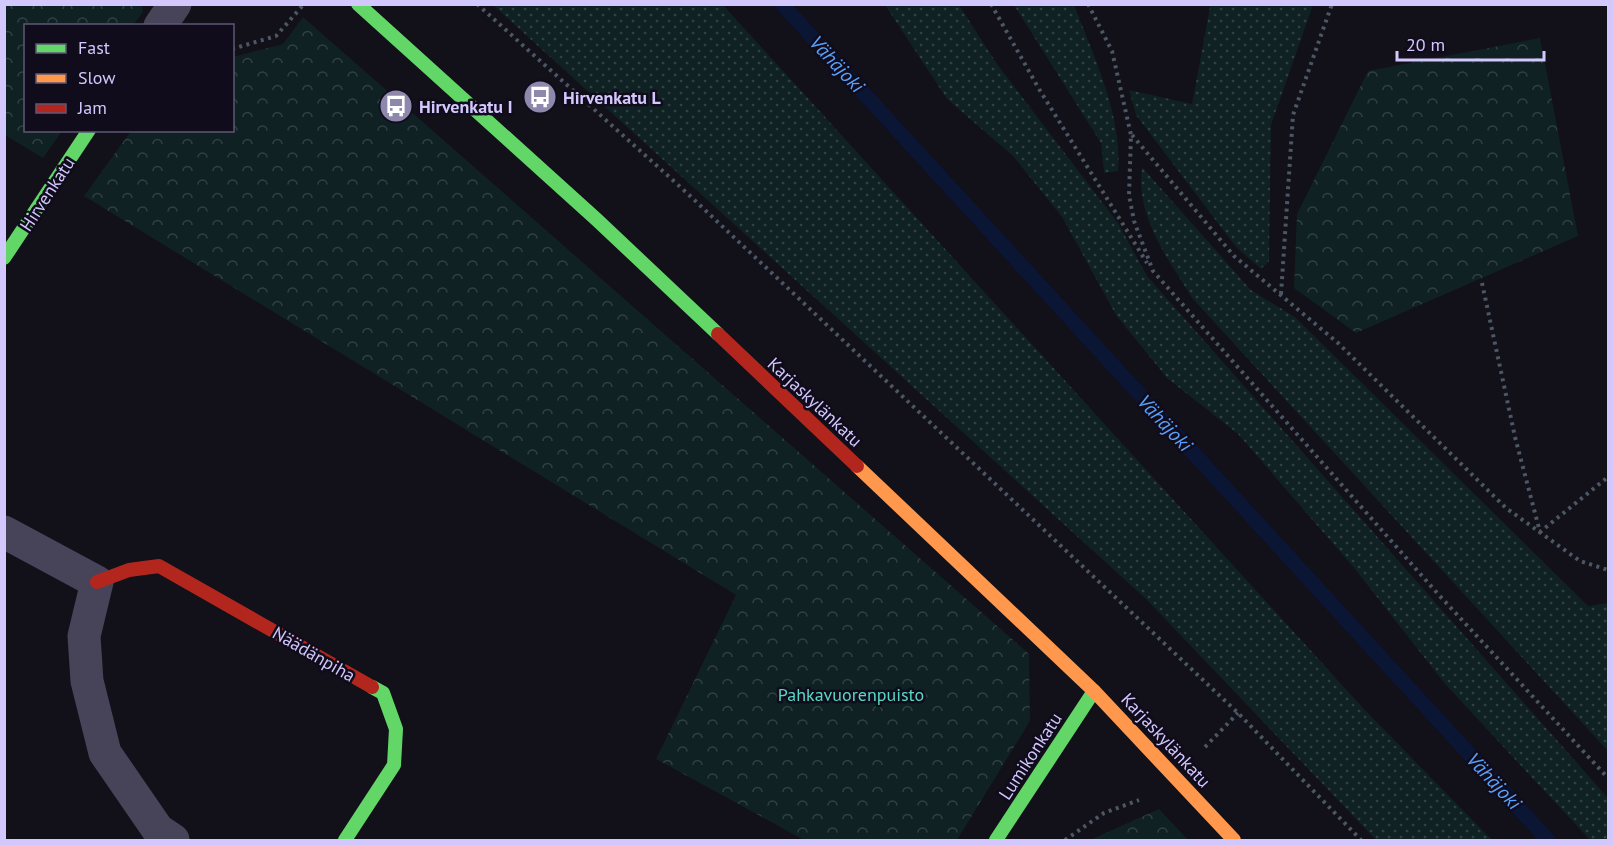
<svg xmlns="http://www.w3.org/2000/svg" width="1613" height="845" font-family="'PT Sans',sans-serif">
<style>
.grass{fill:url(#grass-dots)}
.park{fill:url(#park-crowns)}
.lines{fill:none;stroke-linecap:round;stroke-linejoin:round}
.stream{stroke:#0b1534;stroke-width:15}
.path{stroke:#4b5764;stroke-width:4;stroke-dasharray:3 4.5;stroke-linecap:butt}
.street{stroke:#474459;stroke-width:33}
.fast{stroke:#63d668;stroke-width:14}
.slow{stroke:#ff974d;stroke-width:14}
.jam{stroke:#b3261e;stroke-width:14}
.labels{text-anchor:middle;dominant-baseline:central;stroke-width:5;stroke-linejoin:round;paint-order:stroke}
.poi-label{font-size:18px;font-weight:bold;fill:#d3c8fd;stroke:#100c1c;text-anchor:start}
.street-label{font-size:18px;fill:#d3c8fd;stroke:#100c1c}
.park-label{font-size:18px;fill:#57dac5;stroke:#100c1c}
.water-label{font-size:20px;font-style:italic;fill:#59a1fa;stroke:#100c1c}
</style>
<defs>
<pattern id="grass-dots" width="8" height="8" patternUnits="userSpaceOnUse" patternTransform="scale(1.5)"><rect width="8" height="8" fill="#0f2123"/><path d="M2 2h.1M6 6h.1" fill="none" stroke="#314044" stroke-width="1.8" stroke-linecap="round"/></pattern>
<pattern id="park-crowns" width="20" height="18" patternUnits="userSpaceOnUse" patternTransform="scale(1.5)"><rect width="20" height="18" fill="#0f2123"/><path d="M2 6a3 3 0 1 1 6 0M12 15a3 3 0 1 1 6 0" fill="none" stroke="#314044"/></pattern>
</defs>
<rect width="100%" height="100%" fill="#121018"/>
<g class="grass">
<path d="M493 5H723L1363 708 1492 840H1376L1146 599Z"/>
<path d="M885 5H959L997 64 1118 223 1147 276 1608 798V840H1590L1445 684 1355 569 1238 434 1167 378 1116 315 1062 217 1013 156 947 99Z"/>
<path d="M1014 5H1074C1093 54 1123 117 1118 171L1104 173 1101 143Z"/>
<path d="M1208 5H1313L1271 125 1269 261 1261 269 1236 247 1136 115 1129 90 1192 104 1210 7Z"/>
<path d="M1142 167 1251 290 1295 317 1588 606 1608 603V751L1192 298C1168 258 1135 217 1142 167Z"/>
</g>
<g class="park">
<path d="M4 5H142L143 12 133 25 26 26V130L62 131 43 158 5 135Z"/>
<path d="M303 17 1029 654 1030 721 957 840H804L656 759 736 595 84 196 131 131 232 130 233 57 283 44Z"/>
<path d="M1540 38 1578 236 1356 333 1294 288 1297 214 1368 71Z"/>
<path d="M1159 809 1188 840H1090Z"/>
</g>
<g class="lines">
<path class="stream" d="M782 4 1548 840"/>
<g class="path">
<path d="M477 4 687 193 1238 713 1361 840"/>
<path d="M991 4 1039 89 1147 263"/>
<path d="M1088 4 1112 51 1131 135 1129 195 1134 221 1153 271 1438 594 1608 778"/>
<path d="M232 49 276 36 304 4"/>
<path d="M1132 135 1234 256 1338 343 1506 508 1580 561 1608 570"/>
<path d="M1482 283 1515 437 1540 532 1608 477"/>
<path d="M1281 294 1293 115 1332 4"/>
<path d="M1205 747 1238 713"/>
<path d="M1065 840 1104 813 1139 800"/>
</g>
<g class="street">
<path d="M160 26 175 4"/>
<path d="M4 532 97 582 84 636 87 681 105 753 158 830 173 840"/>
</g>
<g class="fast">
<path d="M358 4 596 219 718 334"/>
<path d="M4 258 89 130"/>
<path d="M345 840 394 765 396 729 383 693 372 687"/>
<path d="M996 840 1094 691"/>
</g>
<path class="slow" d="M857 466 1094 691 1234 840"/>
<g class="jam">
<path d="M718 334 857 466"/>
<path d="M97 582 129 570 159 566 372 687"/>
</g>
</g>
<defs>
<symbol id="bus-disc" viewBox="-11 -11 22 22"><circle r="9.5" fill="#8f88ad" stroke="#100c1c"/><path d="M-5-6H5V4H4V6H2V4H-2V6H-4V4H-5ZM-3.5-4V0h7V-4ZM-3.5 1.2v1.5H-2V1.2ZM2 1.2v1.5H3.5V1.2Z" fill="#fff"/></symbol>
</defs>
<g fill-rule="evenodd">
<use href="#bus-disc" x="521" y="78" width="38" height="38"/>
<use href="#bus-disc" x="377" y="87" width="38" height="38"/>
</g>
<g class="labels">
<g class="poi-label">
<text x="563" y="97">Hirvenkatu L</text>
<text x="419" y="106">Hirvenkatu I</text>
</g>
<g class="street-label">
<text transform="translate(47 194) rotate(-57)">Hirvenkatu</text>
<text transform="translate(815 402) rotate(43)">Karjaskylänkatu</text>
<text transform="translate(314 654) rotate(30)">Näädänpiha</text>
<text transform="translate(1166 740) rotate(47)">Karjaskylänkatu</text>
<text transform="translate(1030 756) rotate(-57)">Lumikonkatu</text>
</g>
<g class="park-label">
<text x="851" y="694">Pahkavuorenpuisto</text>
</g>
<g class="water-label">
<text transform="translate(837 64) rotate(47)">Vähäjoki</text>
<text transform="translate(1165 423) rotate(47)">Vähäjoki</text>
<text transform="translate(1494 781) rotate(47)">Vähäjoki</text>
</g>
</g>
<rect width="1613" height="845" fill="none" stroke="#d3c8fd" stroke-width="12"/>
<rect x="24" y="24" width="210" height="108" fill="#100c1c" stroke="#5e5776" stroke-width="1.5"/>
<rect x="36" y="44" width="30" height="9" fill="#63d668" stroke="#5e5776" stroke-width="1.5"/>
<text x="78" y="54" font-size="18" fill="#d3c8fd">Fast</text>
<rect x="36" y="74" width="30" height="9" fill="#ff974d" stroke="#5e5776" stroke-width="1.5"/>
<text x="78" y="84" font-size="18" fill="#d3c8fd">Slow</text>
<rect x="36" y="104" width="30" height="9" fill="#b3261e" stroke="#5e5776" stroke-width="1.5"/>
<text x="78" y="114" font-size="18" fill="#d3c8fd">Jam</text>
<path d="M1397 51v9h147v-9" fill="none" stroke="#d3c8fd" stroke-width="3"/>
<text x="1406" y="51" font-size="18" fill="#d3c8fd" stroke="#100c1c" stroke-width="4.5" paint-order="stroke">20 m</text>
</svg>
